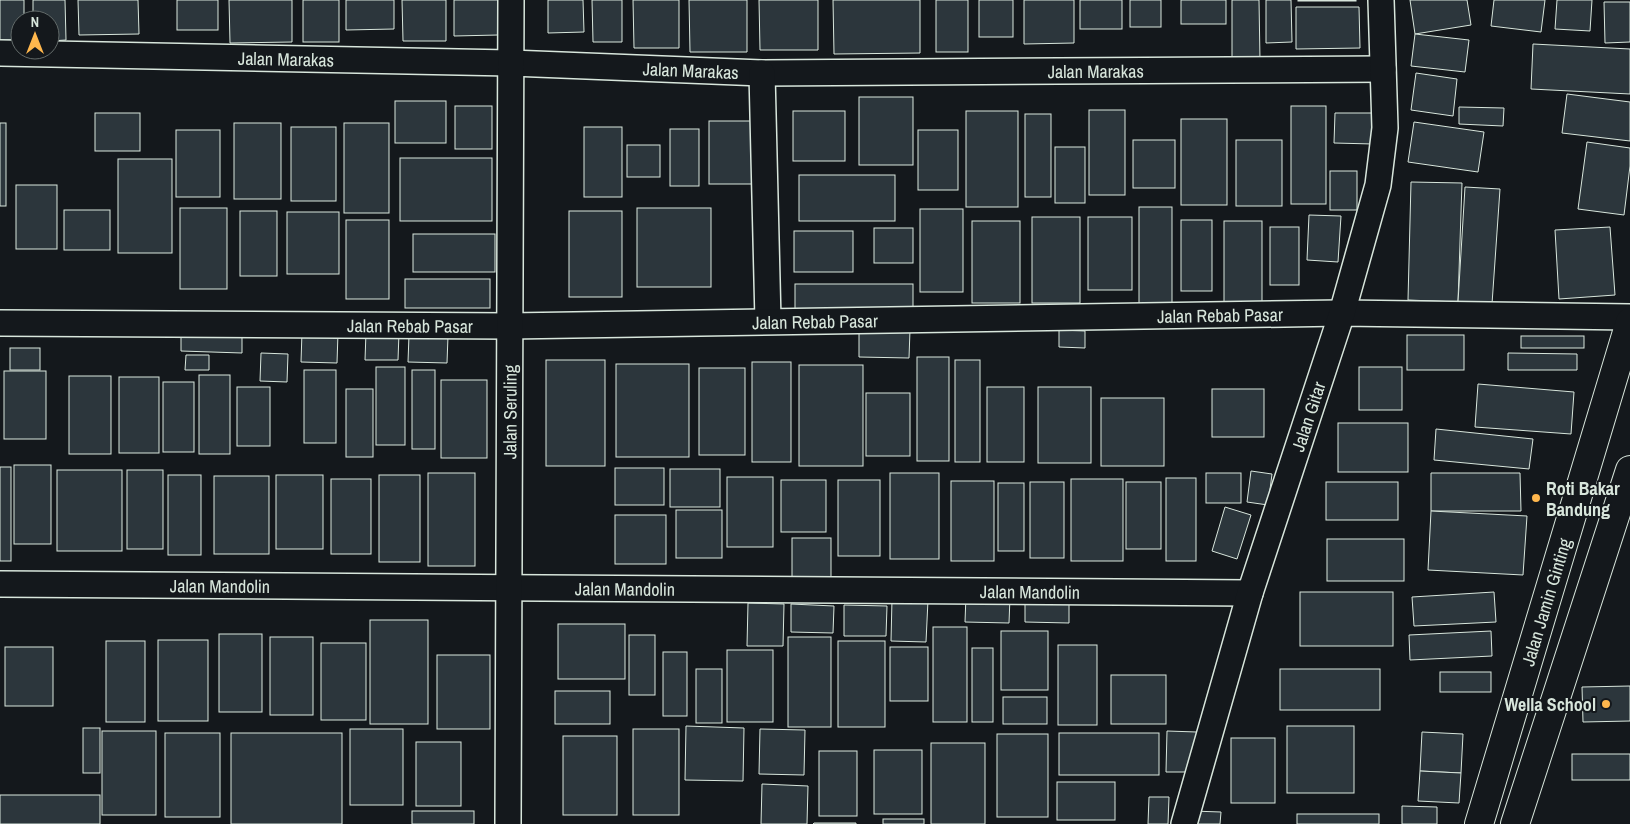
<svg xmlns="http://www.w3.org/2000/svg" width="1630" height="824" font-family="'Archivo Narrow',sans-serif">
<style>
.building{fill:#2c363c;stroke:#d8e6dc}
.lines{fill:none;stroke-linecap:round;stroke-linejoin:round}
.minor-casing{stroke:#d8e6dc;stroke-width:28}
.primary-casing{stroke:#d8e6dc;stroke-width:30}
.minor{stroke:#14181c;stroke-width:25}
.primary{stroke:#14181c;stroke-width:28}
.poi-dot{fill:#ffb74d;stroke:#14181c;stroke-width:2}
.labels{text-anchor:middle;dominant-baseline:central;stroke-width:4;stroke-linejoin:round;paint-order:stroke}
.street-label{font-size:18px;fill:#d8e6dc;stroke:#14181c}
.poi-label{font-size:18px;font-weight:bold;fill:#d8e6dc;stroke:#14181c;text-anchor:start}
</style>
<rect width="100%" height="100%" fill="#14181c"/>
<g class="building">
<path d="M0 0H24V20H20V40H0Z"/>
<path d="M33 0H65L66 40 50 41V20H33Z"/>
<path d="M78 0H138L139 34 79 35Z"/>
<rect x="177" y="0" width="41" height="30"/>
<path d="M229 0H292V42L230 43Z"/>
<rect x="303" y="0" width="36" height="42"/>
<path d="M346 0H394V29L346 30Z"/>
<path d="M402 0H446V41H403Z"/>
<path d="M454 0H498V35L454 36Z"/>
<path d="M548 0H583L584 32 548 33Z"/>
<path d="M592 0H622V42H593Z"/>
<path d="M633 0H679V48H634Z"/>
<path d="M689 0H747V52H690Z"/>
<path d="M759 0H818V50H760Z"/>
<path d="M833 0H920V53L834 54Z"/>
<rect x="936" y="0" width="32" height="52"/>
<rect x="979" y="0" width="34" height="37"/>
<path d="M1024 0H1074V43L1024 44Z"/>
<rect x="1080" y="0" width="42" height="29"/>
<rect x="1130" y="0" width="31" height="27"/>
<rect x="1181" y="0" width="45" height="24"/>
<path d="M1232 0H1259L1260 61 1232 62Z"/>
<path d="M1266 0H1291L1292 42 1266 43Z"/>
<rect x="1298" y="0" width="58" height="1"/>
<path d="M1410 0H1467L1471 25 1415 34Z"/>
<path d="M1494 0H1545L1541 32 1491 26Z"/>
<path d="M1557 0H1592L1590 31 1555 29Z"/>
<path d="M1604 2H1630V42L1605 43Z"/>
<path d="M1296 7H1359L1360 48 1296 49Z"/>
<path d="M1415 34 1469 40 1465 72 1411 66Z"/>
<path d="M1533 44 1630 49V94L1531 89Z"/>
<path d="M1416 73 1457 79 1453 116 1411 110Z"/>
<path d="M1567 94 1630 102V141L1562 133Z"/>
<rect x="859" y="97" width="54" height="68"/>
<rect x="395" y="101" width="51" height="42"/>
<rect x="455" y="106" width="37" height="43"/>
<rect x="1291" y="106" width="35" height="98"/>
<path d="M1459 107 1504 108 1503 126 1459 124Z"/>
<rect x="1089" y="110" width="36" height="85"/>
<rect x="793" y="111" width="52" height="50"/>
<rect x="966" y="111" width="52" height="96"/>
<rect x="95" y="113" width="45" height="38"/>
<path d="M1335 113H1374L1373 144 1334 143Z"/>
<rect x="1025" y="114" width="26" height="83"/>
<rect x="1181" y="119" width="46" height="86"/>
<rect x="709" y="121" width="50" height="63"/>
<path d="M1414 122 1484 132 1478 172 1408 162Z"/>
<rect x="0" y="123" width="6" height="83"/>
<rect x="234" y="123" width="47" height="76"/>
<rect x="344" y="123" width="45" height="90"/>
<rect x="291" y="127" width="45" height="74"/>
<rect x="584" y="127" width="38" height="70"/>
<rect x="670" y="129" width="29" height="57"/>
<rect x="176" y="130" width="44" height="67"/>
<rect x="918" y="130" width="40" height="60"/>
<rect x="1133" y="140" width="42" height="48"/>
<rect x="1236" y="140" width="46" height="66"/>
<path d="M1587 142 1630 148V166L1624 215 1578 209Z"/>
<rect x="627" y="145" width="33" height="32"/>
<rect x="1055" y="147" width="30" height="56"/>
<rect x="400" y="158" width="92" height="63"/>
<rect x="118" y="159" width="54" height="94"/>
<rect x="1330" y="171" width="27" height="39"/>
<rect x="799" y="175" width="96" height="46"/>
<path d="M1411 182 1462 183 1458 302 1408 300Z"/>
<rect x="16" y="185" width="41" height="64"/>
<path d="M1465 187 1500 189 1492 304 1458 302Z"/>
<rect x="1139" y="207" width="33" height="97"/>
<rect x="180" y="208" width="47" height="81"/>
<rect x="637" y="208" width="74" height="79"/>
<rect x="920" y="209" width="43" height="83"/>
<rect x="64" y="210" width="46" height="40"/>
<rect x="240" y="211" width="37" height="65"/>
<rect x="569" y="211" width="53" height="86"/>
<rect x="287" y="212" width="52" height="62"/>
<path d="M1309 215 1341 216 1338 262 1307 260Z"/>
<rect x="1032" y="217" width="48" height="86"/>
<rect x="1088" y="217" width="44" height="73"/>
<rect x="346" y="220" width="43" height="79"/>
<rect x="1181" y="220" width="31" height="71"/>
<rect x="972" y="221" width="48" height="82"/>
<rect x="1224" y="221" width="38" height="85"/>
<rect x="1270" y="227" width="29" height="58"/>
<path d="M1610 227 1615 295 1559 299 1555 230Z"/>
<rect x="874" y="228" width="39" height="35"/>
<rect x="794" y="231" width="59" height="41"/>
<rect x="413" y="234" width="82" height="38"/>
<rect x="405" y="279" width="85" height="29"/>
<rect x="795" y="284" width="118" height="31"/>
<path d="M181 329 242 330V353L181 351Z"/>
<path d="M859 329 910 330 909 358 859 357Z"/>
<path d="M1059 330 1085 331V348L1059 347Z"/>
<path d="M302 332 338 333 337 363 301 362Z"/>
<path d="M366 332 399 333 398 360H365Z"/>
<path d="M409 335 448 336 447 363 408 362Z"/>
<rect x="1407" y="335" width="57" height="35"/>
<rect x="1521" y="336" width="63" height="12"/>
<rect x="10" y="348" width="30" height="22"/>
<path d="M261 353 288 354 287 382 260 381Z"/>
<path d="M1508 353 1577 354V370H1508Z"/>
<path d="M186 355H209V370H185Z"/>
<rect x="917" y="357" width="32" height="104"/>
<rect x="546" y="360" width="59" height="106"/>
<rect x="955" y="360" width="25" height="102"/>
<rect x="752" y="362" width="39" height="100"/>
<rect x="616" y="364" width="73" height="93"/>
<rect x="799" y="365" width="64" height="101"/>
<rect x="376" y="367" width="29" height="78"/>
<rect x="1359" y="367" width="43" height="43"/>
<rect x="699" y="368" width="46" height="87"/>
<rect x="304" y="370" width="32" height="73"/>
<rect x="412" y="370" width="23" height="79"/>
<rect x="4" y="371" width="42" height="68"/>
<rect x="199" y="375" width="31" height="79"/>
<rect x="69" y="376" width="42" height="78"/>
<rect x="119" y="377" width="40" height="76"/>
<rect x="441" y="380" width="46" height="78"/>
<rect x="163" y="382" width="31" height="70"/>
<path d="M1478 384 1574 392 1571 434 1475 427Z"/>
<rect x="237" y="387" width="33" height="59"/>
<rect x="987" y="387" width="37" height="75"/>
<rect x="1038" y="387" width="53" height="76"/>
<rect x="346" y="389" width="27" height="68"/>
<rect x="1212" y="389" width="52" height="48"/>
<rect x="866" y="393" width="44" height="63"/>
<rect x="1101" y="398" width="63" height="68"/>
<rect x="1338" y="423" width="70" height="49"/>
<path d="M1436 429 1533 439 1529 469 1434 460Z"/>
<rect x="14" y="465" width="37" height="79"/>
<rect x="0" y="467" width="11" height="94"/>
<rect x="615" y="468" width="49" height="37"/>
<rect x="670" y="469" width="50" height="38"/>
<rect x="57" y="470" width="65" height="81"/>
<rect x="127" y="470" width="36" height="79"/>
<path d="M1251 471 1272 474 1268 505 1247 502Z"/>
<rect x="428" y="473" width="47" height="93"/>
<rect x="890" y="473" width="49" height="86"/>
<rect x="1206" y="473" width="35" height="30"/>
<path d="M1431 473H1520L1521 511H1431Z"/>
<rect x="168" y="475" width="33" height="80"/>
<rect x="276" y="475" width="47" height="74"/>
<rect x="379" y="475" width="41" height="87"/>
<rect x="214" y="476" width="55" height="78"/>
<rect x="727" y="477" width="46" height="70"/>
<rect x="1166" y="478" width="30" height="83"/>
<rect x="331" y="479" width="40" height="75"/>
<rect x="1071" y="479" width="52" height="82"/>
<rect x="781" y="480" width="45" height="52"/>
<rect x="838" y="480" width="42" height="76"/>
<rect x="951" y="481" width="43" height="80"/>
<rect x="1030" y="482" width="34" height="76"/>
<rect x="1126" y="482" width="35" height="67"/>
<rect x="1326" y="482" width="72" height="38"/>
<rect x="998" y="483" width="26" height="68"/>
<path d="M1225 507 1251 515 1237 559 1212 551Z"/>
<rect x="676" y="510" width="46" height="48"/>
<path d="M1431 511 1527 516 1523 575 1428 570Z"/>
<rect x="615" y="515" width="51" height="49"/>
<rect x="792" y="538" width="39" height="43"/>
<rect x="1327" y="539" width="77" height="42"/>
<rect x="1300" y="592" width="93" height="54"/>
<path d="M1494 592 1496 622 1414 626 1412 597Z"/>
<path d="M966 595 1010 597 1009 623 965 622Z"/>
<path d="M1025 598 1069 599V623L1025 622Z"/>
<path d="M892 599 928 600 926 642 891 641Z"/>
<path d="M748 603 784 604 783 646H747Z"/>
<path d="M791 604 834 606 833 633 791 632Z"/>
<path d="M844 605 887 606 886 636H844Z"/>
<rect x="370" y="620" width="58" height="104"/>
<rect x="558" y="624" width="67" height="55"/>
<rect x="933" y="627" width="34" height="95"/>
<rect x="1001" y="631" width="47" height="59"/>
<path d="M1491 631 1492 656 1410 660 1409 635Z"/>
<rect x="219" y="634" width="43" height="78"/>
<rect x="629" y="635" width="26" height="60"/>
<rect x="270" y="637" width="43" height="78"/>
<rect x="788" y="637" width="43" height="90"/>
<rect x="158" y="640" width="50" height="81"/>
<rect x="106" y="641" width="39" height="81"/>
<rect x="838" y="641" width="47" height="86"/>
<rect x="321" y="643" width="45" height="77"/>
<rect x="1058" y="645" width="39" height="80"/>
<rect x="5" y="647" width="48" height="59"/>
<rect x="890" y="647" width="38" height="54"/>
<rect x="972" y="648" width="21" height="74"/>
<rect x="727" y="650" width="46" height="72"/>
<rect x="663" y="652" width="24" height="64"/>
<rect x="437" y="655" width="53" height="74"/>
<rect x="696" y="669" width="26" height="54"/>
<rect x="1280" y="669" width="100" height="41"/>
<rect x="1440" y="672" width="51" height="20"/>
<rect x="1111" y="675" width="55" height="49"/>
<path d="M1630 686V721L1583 722 1582 687Z"/>
<rect x="555" y="691" width="55" height="33"/>
<rect x="1003" y="697" width="44" height="27"/>
<path d="M686 726 744 728 743 781 685 780Z"/>
<rect x="1287" y="726" width="67" height="67"/>
<rect x="83" y="728" width="17" height="45"/>
<rect x="350" y="729" width="53" height="76"/>
<rect x="633" y="729" width="46" height="86"/>
<path d="M760 729 805 730 804 775 759 774Z"/>
<rect x="102" y="731" width="54" height="84"/>
<path d="M1167 731 1197 732 1196 772H1166Z"/>
<path d="M1422 732 1463 734 1461 773 1420 771Z"/>
<rect x="165" y="733" width="55" height="84"/>
<rect x="231" y="733" width="111" height="91"/>
<rect x="1059" y="733" width="100" height="42"/>
<rect x="997" y="734" width="51" height="83"/>
<rect x="563" y="736" width="54" height="79"/>
<rect x="1231" y="738" width="44" height="65"/>
<rect x="416" y="742" width="45" height="64"/>
<rect x="931" y="743" width="54" height="81"/>
<rect x="874" y="750" width="48" height="64"/>
<rect x="819" y="751" width="38" height="65"/>
<rect x="1572" y="754" width="58" height="26"/>
<path d="M1420 771 1461 773 1459 803 1418 801Z"/>
<rect x="1057" y="782" width="58" height="38"/>
<path d="M762 784 808 786 807 824H761Z"/>
<rect x="0" y="795" width="100" height="29"/>
<path d="M1149 797H1169L1168 824H1148Z"/>
<path d="M1402 806 1437 807V824H1402Z"/>
<rect x="412" y="811" width="62" height="13"/>
<path d="M1192 811 1221 812 1220 824H1192Z"/>
<rect x="1297" y="814" width="82" height="10"/>
<rect x="883" y="819" width="41" height="5"/>
<path d="M814 823H856V824H813Z"/>
</g>
<g class="lines">
<defs>
<g id="minor">
<path id="s1" d="M0 53 511 63 762 73 1383 69"/>
<path d="M762 73 768 321"/>
<path id="s2" d="M0 323 510 326 1342 313 1630 317"/>
<path id="s3" d="M0 584 1250 593"/>
<path id="s4" d="M508 824 511 0"/>
<path id="s5" d="M1184 824 1250 593 1342 313 1378 185 1385 128 1381 0"/>
</g>
<g id="primary">
<path id="s6" d="M1479 824 1630 322"/>
<path d="M1515 824 1630 470"/>
</g>
</defs>
<use href="#minor" class="minor-casing"/>
<use href="#primary" class="primary-casing"/>
<use href="#minor" class="minor"/>
<use href="#primary" class="primary"/>
</g>
<g class="poi-dot">
<circle cx="1536" cy="498" r="5"/>
<circle cx="1606" cy="704" r="5"/>
</g>
<g class="labels">
<g class="street-label">
<text stroke="none"><textPath href="#s1" startOffset="286">Jalan Marakas</textPath></text>
<text stroke="none"><textPath href="#s1" startOffset="691">Jalan Marakas</textPath></text>
<text stroke="none"><textPath href="#s1" startOffset="1096">Jalan Marakas</textPath></text>
<text stroke="none"><textPath href="#s2" startOffset="1220">Jalan Rebab Pasar</textPath></text>
<text stroke="none"><textPath href="#s2" startOffset="815">Jalan Rebab Pasar</textPath></text>
<text stroke="none"><textPath href="#s2" startOffset="410">Jalan Rebab Pasar</textPath></text>
<text stroke="none"><textPath href="#s4" startOffset="412">Jalan Seruling</textPath></text>
<text stroke="none"><textPath href="#s5" startOffset="426">Jalan Gitar</textPath></text>
<text stroke="none"><textPath href="#s3" startOffset="220">Jalan Mandolin</textPath></text>
<text stroke="none"><textPath href="#s3" startOffset="625">Jalan Mandolin</textPath></text>
<text stroke="none"><textPath href="#s3" startOffset="1030">Jalan Mandolin</textPath></text>
<text stroke="none"><textPath href="#s6" startOffset="232">Jalan Jamin Ginting</textPath></text>
</g>
<g class="poi-label">
<text x="1546" y="488">Roti Bakar<tspan x="1546" dy="21">Bandung</tspan></text>
<text x="1596" y="704" text-anchor="end">Wella School</text>
</g>
</g>
<g transform="translate(35 35)"><circle r="24" fill="#14181c" stroke="#626a69"/>
<path d="M0-4L9 19L0 12L-9 19Z" fill="#ffb74d"/>
<text y="-8" font-size="14" font-weight="bold" text-anchor="middle" fill="#d8e6dc">N</text>
</g>
</svg>
